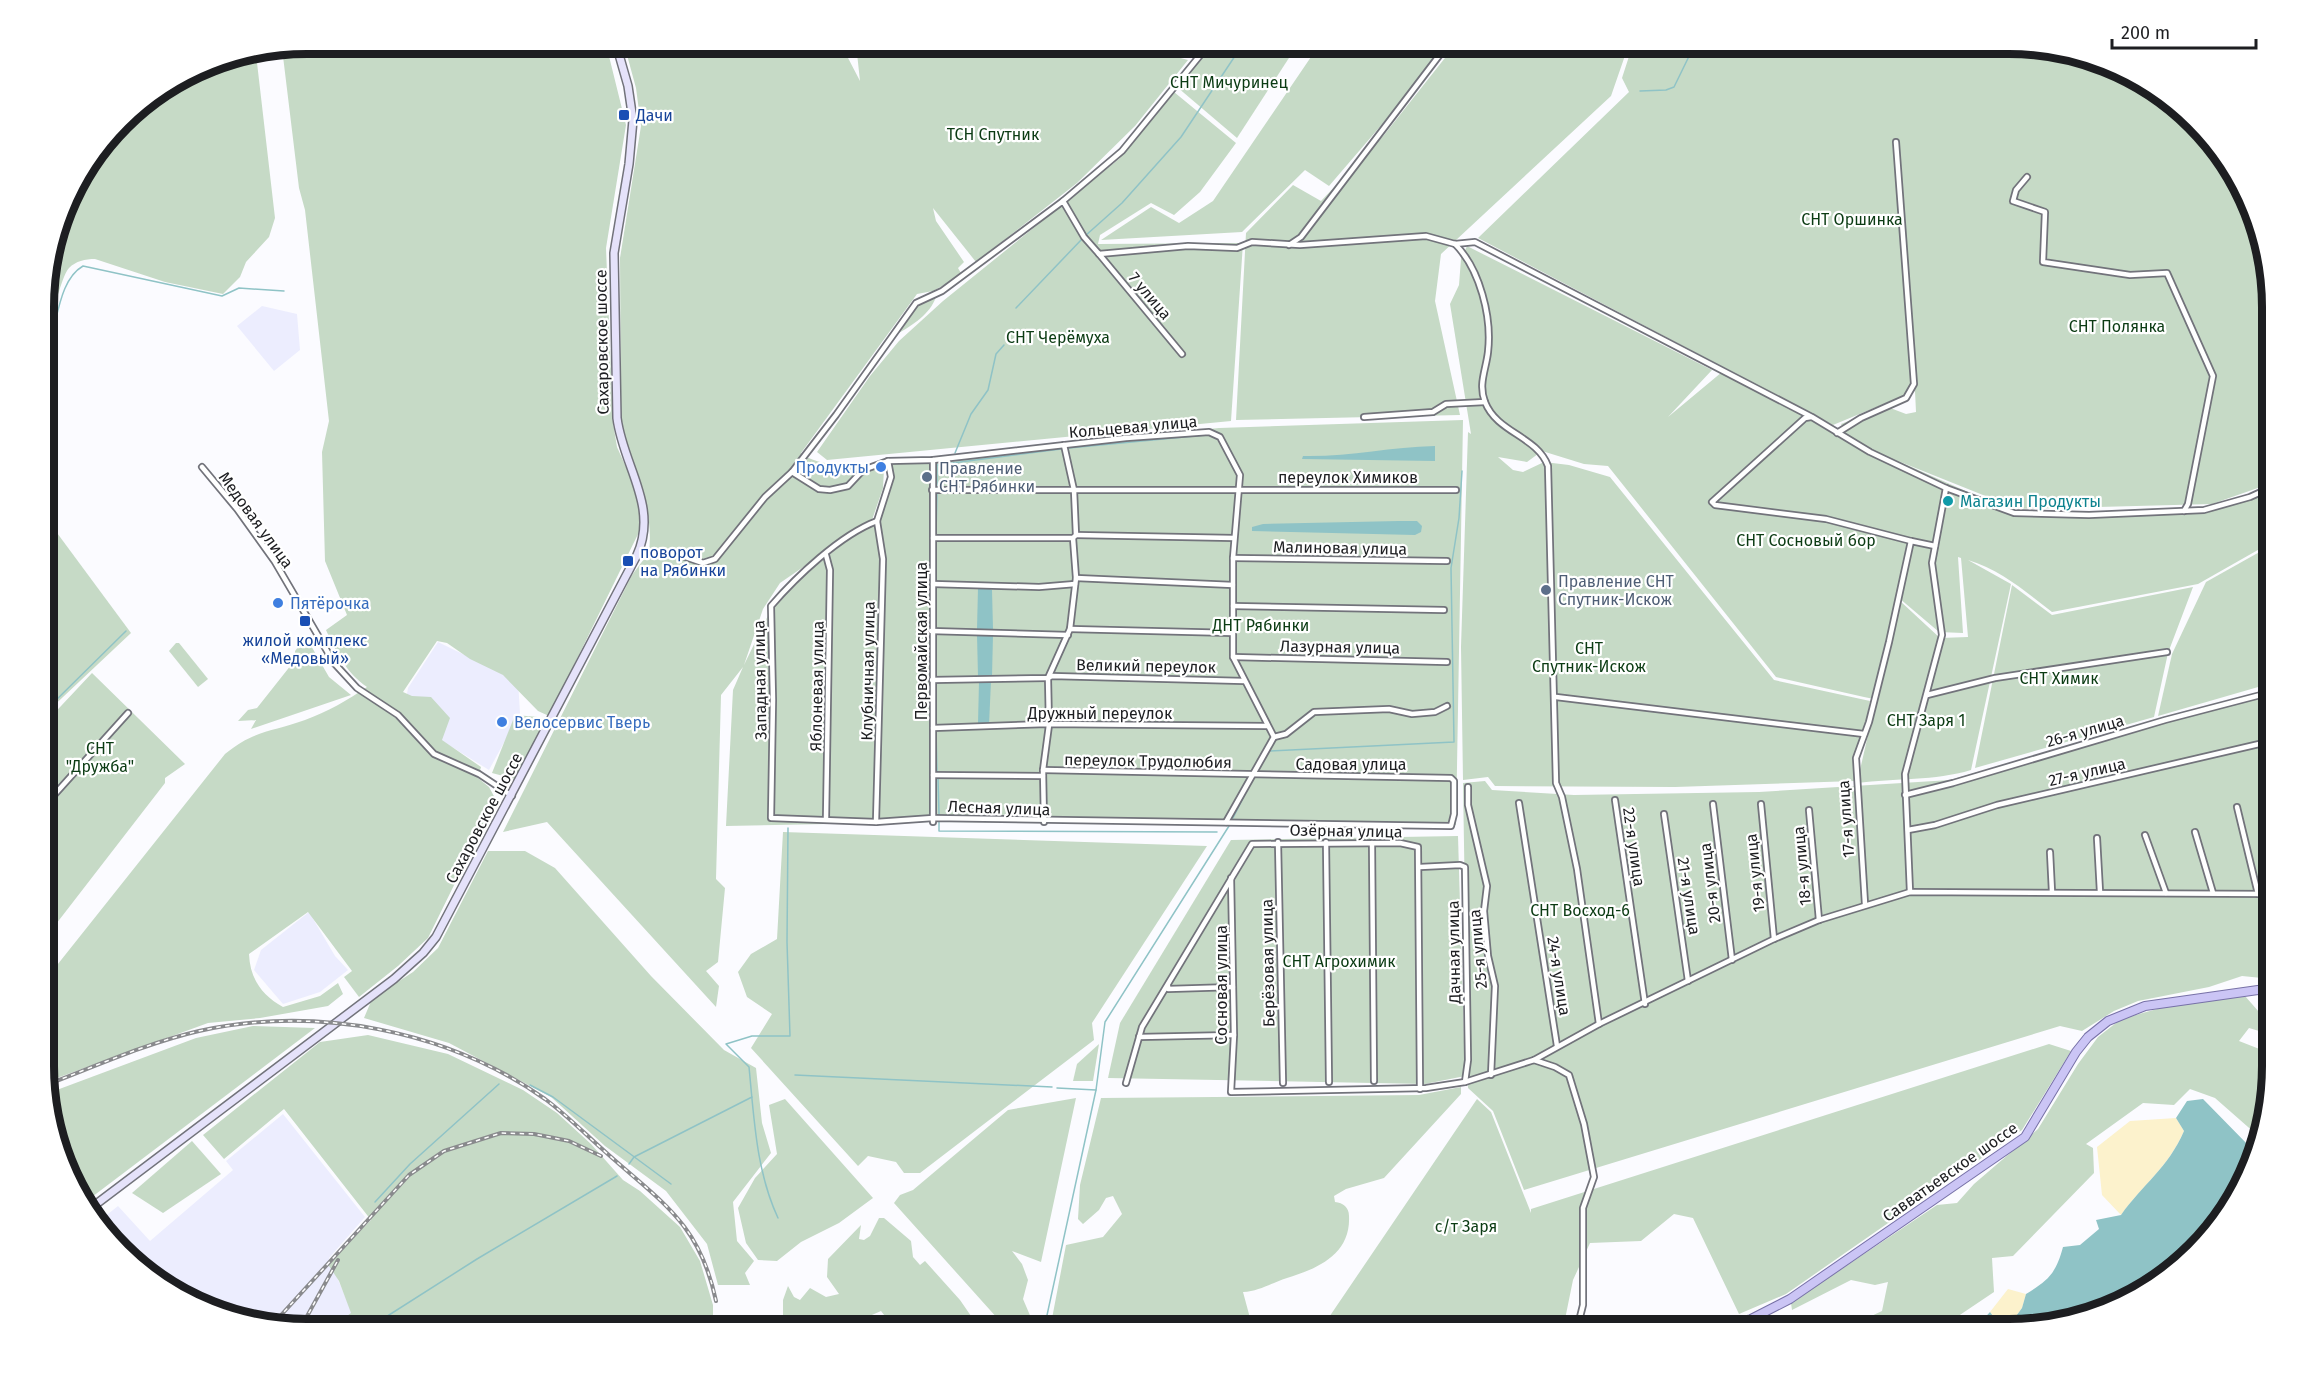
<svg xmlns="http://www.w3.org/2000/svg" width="2316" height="1373" font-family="'Fira Sans',sans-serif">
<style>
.built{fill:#ecedfe}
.green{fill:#c6dac6;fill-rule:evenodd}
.sand{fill:#fcf2cc}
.water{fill:#8fc3c6}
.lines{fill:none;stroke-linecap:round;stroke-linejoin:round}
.stream{stroke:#8fc3c6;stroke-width:1.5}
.street-casing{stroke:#72737b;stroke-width:8}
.secondary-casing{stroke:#72737b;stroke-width:10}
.primary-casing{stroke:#7771a7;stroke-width:10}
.street{stroke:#fff;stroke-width:4.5}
.secondary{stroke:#e5e2fa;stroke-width:7}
.primary{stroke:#cbc5f5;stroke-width:8}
.rail-casing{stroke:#898a8d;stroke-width:4}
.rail{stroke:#fff;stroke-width:1.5;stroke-dasharray:4.5;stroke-linecap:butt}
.transit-dot{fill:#1a4fb4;stroke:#fff;stroke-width:2}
.shop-dot{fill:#3f7fe0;stroke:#fff;stroke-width:2}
.service-dot{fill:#5c6f8a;stroke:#fff;stroke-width:2}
.culture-dot{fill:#0f9aa8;stroke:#fff;stroke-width:2}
.labels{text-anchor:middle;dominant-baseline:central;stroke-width:4.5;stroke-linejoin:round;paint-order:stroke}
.park-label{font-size:16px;fill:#0b3b13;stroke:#fff}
.transit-label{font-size:16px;fill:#164399;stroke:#fff;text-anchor:start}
.street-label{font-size:16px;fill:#1d1e21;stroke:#fff}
.shop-label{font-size:16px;fill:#366cbe;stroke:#fff;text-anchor:start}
.service-label{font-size:16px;fill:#4e5e75;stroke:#fff;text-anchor:start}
.culture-label{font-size:16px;fill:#0d838f;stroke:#fff;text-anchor:start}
.rim{fill:none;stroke:#1d1e21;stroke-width:8}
</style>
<rect width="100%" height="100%" fill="#fbfbff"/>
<g class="built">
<path d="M262 306 297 314 300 350 274 371 237 326Z"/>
<path d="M438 642 518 681 520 713 489 770 439 739 405 705 408 688Z"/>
<path d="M309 912 335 956 348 970 320 992 283 1004 254 970 261 950Z"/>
<path d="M283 1114 365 1217 329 1258 352 1313 331 1329H307L238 1320 175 1294 98 1222 118 1206 150 1241 233 1170 226 1161Z"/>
</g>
<g class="green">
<path d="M307 44H606L626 125 606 248 613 423 617 447 637 492 641 528 549 716 538 711 503 675 470 659 447 643 437 641 403 692 412 696 431 697 450 718 442 740 481 767 478 778 489 787 496 800 428 938 398 966 359 997 344 977 352 971 308 912 249 954C250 979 262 995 283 1007L320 996 338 983 343 994 328 1006 260 1018 208 1023 46 1082V979L225 754C254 730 272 732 305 720 327 712 348 700 367 687 346 672 337 654 326 630L347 615 325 561 322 452 329 421 305 210 299 188 282 48Z"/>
<path d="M624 44H846L847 56 860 81 856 44H1129L1188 60 1135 126 1077 183 976 262 933 208 936 221 964 262 958 268 962 275 933 291 917 294 801 453C816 467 863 467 884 469L883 488 872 520 876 517 889 476 890 461 1219 428 1463 420 1456 825 933 822 726 826 733 690 743 667 721 695 716 879 725 888 718 962 706 971 719 986 716 1007 547 822 503 832 632 575 647 555 677 556 701 564 677 553 649 552C655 501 628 464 621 416L620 258 641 126 636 88ZM870 521 776 599 744 665 763 609 780 583Z"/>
<path d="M1210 44H1298L1237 138 1177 87Z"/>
<path d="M1325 44H1451L1329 186 1305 170 1242 232 1101 240 1151 207 1179 223 1213 201 1313 54Z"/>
<path d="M1456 44H1629L1611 96 1441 254 1435 301 1460 415 1236 420 1246 233 1293 185 1321 201 1384 135Z"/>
<path d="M1633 44H1762L1763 53 1764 50 1770 55 1775 44H2009L2078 53 2141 79 2195 120 2237 175 2272 289V382L2266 383 2272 389V483L2212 504 2018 509 1898 461 2013 512 2207 513 2272 486V542L2198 584 2052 612C2026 592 2001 570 1968 560L2011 584 1971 770C1935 781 1895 778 1857 783L1899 600 1940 638 1968 637 1961 558 1958 557 1963 633 1939 632 1899 598 1874 699 1864 697 1776 677 1608 466 1584 464 1542 451 1527 462 1498 457 1513 470 1523 472 1544 462 1569 465 1610 477 1774 680 1870 701 1855 781 1675 787 1495 786 1488 777 1463 780 1461 647 1468 432 1471 434 1450 304 1459 285 1461 259 1467 246 1712 370 1668 417 1722 372 1829 430 1858 443 1847 436 1841 424 1885 406 1906 414 1916 412 1915 391 1833 425 1478 238 1629 92 1622 78Z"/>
<path d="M256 54 275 218 269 237 246 262 240 277 223 294 165 282 95 259C85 259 76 261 69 268 60 278 49 330 46 345V273L71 190 133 109 206 63Z"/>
<path d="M1174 92 1236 143 1200 192 1174 215 1151 203 1100 235 1098 244 1243 243 1231 421 827 460 817 452 870 376 899 341 943 301 1119 159Z"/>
<path d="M936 297C930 314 913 325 897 334L912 308Z"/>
<path d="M46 518 131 633 46 713Z"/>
<path d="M2272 545V683L2158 716 2172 654 2206 582Z"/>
<path d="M2012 585 2052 615 2193 587 2168 653 2154 717 1975 768Z"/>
<path d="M306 637 329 677 351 695 251 729 256 720 238 721 248 710 257 708 295 660V651Z"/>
<path d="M176 643H179L208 679 198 687 169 651Z"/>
<path d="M92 673 185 764 165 778V783L46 937V722Z"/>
<path d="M2272 689V979L2242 976 2209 987 2138 1001 2114 1011 2082 1031 2060 1026 1524 1190 1493 1111 1468 1088 1463 783 1485 781 1492 790 1574 795 1759 792 1950 780Z"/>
<path d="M515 715 538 717 545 723 515 779 492 773Z"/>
<path d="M783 832 1207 846 1092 1023 1094 1040 920 1173H904L896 1162 868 1156 858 1166 751 1048 772 1014 747 997 738 972 751 954 777 939Z"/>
<path d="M1458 836 1465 1076 1425 1084 1108 1078 1120 1023 1231 840Z"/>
<path d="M488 851H525L555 868 651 976 724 1050 756 1068 762 1123 771 1153 733 1202 737 1241 754 1261 745 1273 750 1285H718L707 1244 666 1191 605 1146 551 1097 449 1043 364 1018 372 999 413 972 438 948Z"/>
<path d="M2245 996 2266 1020 2259 1031 2249 1028 2239 1041 2262 1050 2272 1035V1083L2256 1134 2215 1098 2190 1089 2174 1105 2143 1103 2086 1144 2093 1148 2094 1173 2013 1256 1992 1258 1994 1292 1939 1329H1844L1882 1311 1888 1282 1875 1285 1851 1280 1792 1310 1791 1303 1937 1205 1957 1203 1974 1184 2038 1129 2078 1064 2098 1037 2121 1019 2168 1006Z"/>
<path d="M253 1026 315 1028 84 1203 46 1094 196 1038Z"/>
<path d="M368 1035 448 1054 523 1090 557 1113 591 1144 623 1180 640 1191 680 1227 700 1261 713 1305V1329H329L351 1313 339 1281 327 1263 371 1220 284 1109 224 1159 203 1135 320 1042Z"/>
<path d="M1099 1044 1093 1081H1073L1077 1064Z"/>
<path d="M2049 1044 2071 1051 2022 1130 1786 1294 1739 1314 1693 1218 1674 1214 1641 1241 1590 1243 1573 1280 1563 1329H1321L1477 1099 1491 1112 1531 1213V1209Z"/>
<path d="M1461 1087V1094L1384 1178 1346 1189 1334 1196 1335 1202C1343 1203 1349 1207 1349 1216 1351 1255 1316 1269 1287 1278 1271 1283 1260 1291 1243 1292L1253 1329H1050L1066 1245 1103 1237 1122 1214 1113 1196 1106 1198 1099 1210 1083 1224 1078 1219 1080 1185 1101 1098 1419 1095Z"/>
<path d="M1076 1098 1041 1262 1012 1251 1022 1264 1028 1280 1023 1299 1032 1320 1029 1329H1007L894 1203 900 1195 913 1190 1008 1110Z"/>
<path d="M785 1099 873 1198 839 1223 801 1242 777 1261 758 1260 746 1243 738 1208 755 1178 777 1154 769 1105Z"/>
<path d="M192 1141 221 1174 163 1213 132 1193Z"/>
<path d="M879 1218H884L911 1241 913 1257 920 1265 925 1261 960 1300 980 1329H895L881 1311 840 1329H799L783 1317V1300L788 1286 794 1297 800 1300 810 1288 826 1297 839 1294 827 1277 828 1259 861 1225 859 1239 864 1240 870 1236Z"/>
</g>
<g class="sand">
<path d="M2176 1118 2184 1131C2167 1169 2144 1183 2121 1215L2102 1195 2097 1147 2130 1121Z"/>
<path d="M2008 1289 2026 1294 2022 1308 2011 1323 1999 1324 1990 1312Z"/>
</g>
<g class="water">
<path d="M1435 446V461L1302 459 1303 456C1348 457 1390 447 1435 446Z"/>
<path d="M1399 521H1417L1422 526 1421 532 1415 535 1252 531V527L1263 524Z"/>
<path d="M985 587 992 590 993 629H977L978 588Z"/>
<path d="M977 635H993L992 676H978Z"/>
<path d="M991 681 989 725 978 723 979 682Z"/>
<path d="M2203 1099 2252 1149 2237 1198 2195 1253 2141 1294 2026 1329H1974L1990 1312 1999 1324 2011 1323 2022 1308 2026 1294C2049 1280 2056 1273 2063 1247L2080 1245 2099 1229 2096 1220 2121 1215C2143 1184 2168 1168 2184 1131L2176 1118 2187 1101Z"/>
</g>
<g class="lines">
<g class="stream">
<path d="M1640 91 1666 90 1674 87 1695 44"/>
<path d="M1085 236 1122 203 1181 137 1243 44"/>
<path d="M1016 308 1082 239"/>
<path d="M46 351C58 327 57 281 83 266L222 296 239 288 284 291"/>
<path d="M1069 448 1205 435"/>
<path d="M955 453 971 414 988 390 996 354 1004 345"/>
<path d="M937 486V465L1061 449"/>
<path d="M936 533 937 494"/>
<path d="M936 541V581"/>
<path d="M935 606 936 587"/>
<path d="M935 698 936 724"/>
<path d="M46 710 126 631"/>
<path d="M936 731 937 772"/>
<path d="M1268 751 1454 742 1451 568 1459 518 1462 471"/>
<path d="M938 778 939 814"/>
<path d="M1233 818 1250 784"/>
<path d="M939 820V831L1217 832"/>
<path d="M795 1075 1052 1087"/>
<path d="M530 1085 553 1097 671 1184"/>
<path d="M1057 1088 1096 1090"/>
<path d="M629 1164 634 1157 752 1097"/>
<path d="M375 1202 410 1164 499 1084"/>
<path d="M778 1218C756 1171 754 1117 749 1067L726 1044 752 1036H790L787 942 788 828"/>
<path d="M367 1329 477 1259 617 1176"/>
<path d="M1044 1329 1096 1090 1105 1022 1229 826"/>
</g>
<defs>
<g id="street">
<path d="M2027 177 2016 190 2013 201 2045 212 2043 262 2130 275 2167 273 2213 376 2188 504 2184 511"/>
<path d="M1063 201 1122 151 1202 53 1207 44"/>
<path d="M1455 244C1480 269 1492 317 1488 352 1486 370 1478 384 1485 402 1497 433 1537 436 1548 466L1556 783 1562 797 1577 869 1599 1024"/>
<path d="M1289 245 1301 237 1448 44"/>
<path d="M1099 254 1182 354"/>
<path d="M1364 417 1433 412 1446 404 1485 402"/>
<path d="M1811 417 1805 418 1712 502 1715 505 1826 519 1911 541"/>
<path d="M1837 433 1861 418 1906 398 1914 384 1896 142"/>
<path d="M933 460V822"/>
<path d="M202 467 237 509 275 562 334 663 357 688 398 715 434 754 479 774 512 796"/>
<path d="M792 472 819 489 830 490 848 486 863 470 888 461 933 460 1126 438 1209 432 1220 437 1240 475 1233 558V657L1274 737 1226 822"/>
<path d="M932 490H1456"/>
<path d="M877 521C840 535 796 577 771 606L773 700 771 818 876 822 933 818 1451 826 1454 814V781L1451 778 1043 770"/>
<path d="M1076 535 1234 538"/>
<path d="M933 538H1073"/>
<path d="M637 555 677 554 703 563 715 559 765 497 792 472 836 415 916 303 942 291 1063 201 1084 237 1099 254 1188 246 1237 248 1252 242 1300 245 1426 236 1455 244 1475 242 1812 417 1870 452 1946 488 2014 513 2089 515 2204 510 2250 497 2272 487"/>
<path d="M826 555 830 570 826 819"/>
<path d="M1233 558 1447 561"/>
<path d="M1076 578 1233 585"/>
<path d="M933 584 1039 587 1075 584"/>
<path d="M1233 606 1444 610"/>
<path d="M2272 628 2267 640 2272 642"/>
<path d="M1070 629 1232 633"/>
<path d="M931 631 1068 635"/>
<path d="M1233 657 1447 662"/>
<path d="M932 680 1048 678 1052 676 1244 681"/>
<path d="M1927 695 1995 678 2167 652"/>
<path d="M1556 697 1864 734"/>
<path d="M933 728 1047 724 1267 726"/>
<path d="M1274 737 1286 734 1314 712 1389 709 1412 714 1435 712 1447 706"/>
<path d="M933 775 1043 776"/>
<path d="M1468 787V805L1487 886 1484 911 1488 956 1495 986 1491 1075"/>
<path d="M1905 795 1953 783 2165 720 2272 692"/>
<path d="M1615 800 1645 1004"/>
<path d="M1519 803 1557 1046"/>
<path d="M46 804 128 713"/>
<path d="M1713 804 1732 960"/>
<path d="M1761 804 1774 939"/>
<path d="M2237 807 2258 894"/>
<path d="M1809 810 1819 920"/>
<path d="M1664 814 1688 981"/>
<path d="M876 822 883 559 877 521 891 477 888 461"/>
<path d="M1044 822 1043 770 1049 725 1048 678 1070 629 1076 578 1073 538 1076 535 1074 490 1064 445"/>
<path d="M1908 830 1935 825 1997 805 2272 741"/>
<path d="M2195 832 2213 893"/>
<path d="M2145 835 2166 893"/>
<path d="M2097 838 2100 892"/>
<path d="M1278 842 1283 1083"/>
<path d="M1326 842 1329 1082"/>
<path d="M1372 843 1374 1081"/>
<path d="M2050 852 2052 892"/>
<path d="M1420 867 1460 865 1465 867 1468 1060 1465 1082"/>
<path d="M1231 878 1234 1035 1231 1092 1426 1088 1465 1082 1534 1060 1555 1067 1569 1075 1584 1124 1594 1177 1583 1208V1305L1577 1329"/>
<path d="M1910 892 1905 774 1942 635 1932 563 1946 488"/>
<path d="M1865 904 1856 758 1869 722 1889 642 1911 541 1935 546"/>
<path d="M1168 986V989L1233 987"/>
<path d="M1139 1037 1234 1035"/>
<path d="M1534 1060 1599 1024 1774 939 1819 920 1910 892 2272 894"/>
<path d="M1126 1083 1142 1027 1252 844 1400 843 1418 847 1420 1089"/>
</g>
<path id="secondary" d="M87 1211 394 979 423 953 436 937 637 555C659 506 623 466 617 418L614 253 629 164 633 120 628 86 616 44"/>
<path id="primary" d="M1715 1329 1751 1319 1790 1299 2025 1137 2076 1052 2088 1037 2108 1021 2145 1006 2272 988"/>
</defs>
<use href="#street" class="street-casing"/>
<use href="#secondary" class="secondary-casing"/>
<use href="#primary" class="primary-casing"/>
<use href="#street" class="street"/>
<use href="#secondary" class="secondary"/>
<use href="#primary" class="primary"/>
<defs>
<g id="rail">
<path d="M46 1085C96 1066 147 1043 199 1031 316 1005 447 1030 545 1099 568 1116 588 1137 610 1156 664 1204 700 1225 716 1301"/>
<path d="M272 1325 409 1175 444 1151 501 1133 534 1134 569 1141 601 1156"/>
<path d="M300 1329 338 1260"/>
</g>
</defs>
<use href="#rail" class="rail-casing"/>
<use href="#rail" class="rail"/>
</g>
<g class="transit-dot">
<rect x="618" y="109" width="12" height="12" rx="3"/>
<rect x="622" y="555" width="12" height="12" rx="3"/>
<rect x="299" y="615" width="12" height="12" rx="3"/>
</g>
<g class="shop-dot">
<circle cx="881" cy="467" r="6"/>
<circle cx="278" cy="603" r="6"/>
<circle cx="502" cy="722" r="6"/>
</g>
<g class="service-dot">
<circle cx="927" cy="477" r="6"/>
<circle cx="1546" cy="590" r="6"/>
</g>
<circle class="culture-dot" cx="1948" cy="501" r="6"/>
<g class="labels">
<g class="park-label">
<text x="1229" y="82">СНТ Мичуринец</text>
<text x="993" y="134">ТСН Спутник</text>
<text x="1852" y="219">СНТ Оршинка</text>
<text x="2117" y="326">СНТ Полянка</text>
<text x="1058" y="337">СНТ Черёмуха</text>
<text x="1806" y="540">СНТ Сосновый бор</text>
<text x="1261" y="625">ДНТ Рябинки</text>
<text x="1589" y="648">СНТ<tspan x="1589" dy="18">Спутник-Искож</tspan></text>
<text x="2059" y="678">СНТ Химик</text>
<text x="1926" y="720">СНТ Заря 1</text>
<text x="100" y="748">СНТ<tspan x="100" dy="18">"Дружба"</tspan></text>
<text x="1580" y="910">СНТ Восход-6</text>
<text x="1339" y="961">СНТ Агрохимик</text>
<text x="1466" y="1226">с/т Заря</text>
</g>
<g class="transit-label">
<text x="636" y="115">Дачи</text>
<text x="640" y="552">поворот<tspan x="640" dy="18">на Рябинки</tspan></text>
<text x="305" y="640" text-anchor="middle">жилой комплекс<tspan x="305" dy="18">«Медовый»</tspan></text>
</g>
<g class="street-label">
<text transform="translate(1150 296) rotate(50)">7 улица</text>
<text transform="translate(602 342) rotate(-91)">Сахаровское шоссе</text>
<text transform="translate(1133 427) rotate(-5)">Кольцевая улица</text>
<text x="1348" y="477">переулок Химиков</text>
<text transform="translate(256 520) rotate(54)">Медовая улица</text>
<text transform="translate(1340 548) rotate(1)">Малиновая улица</text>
<text transform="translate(921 641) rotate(-90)">Первомайская улица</text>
<text transform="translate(1340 647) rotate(1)">Лазурная улица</text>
<text transform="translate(1146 666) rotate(1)">Великий переулок</text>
<text transform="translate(868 671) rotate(-89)">Клубничная улица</text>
<text transform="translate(760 680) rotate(-91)">Западная улица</text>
<text transform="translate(817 686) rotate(-89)">Яблоневая улица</text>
<text x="1100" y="713">Дружный переулок</text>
<text transform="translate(2085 731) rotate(-16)">26-я улица</text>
<text transform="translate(1148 761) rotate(1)">переулок Трудолюбия</text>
<text x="1351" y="764">Садовая улица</text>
<text transform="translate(2087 772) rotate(-13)">27-я улица</text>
<text transform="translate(999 808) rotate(2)">Лесная улица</text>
<text transform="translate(484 818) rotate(-62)">Сахаровское шоссе</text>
<text transform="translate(1846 819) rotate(-94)">17-я улица</text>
<text transform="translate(1346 831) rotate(1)">Озёрная улица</text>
<text transform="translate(1634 847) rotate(82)">22-я улица</text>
<text transform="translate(1802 866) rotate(-95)">18-я улица</text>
<text transform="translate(1755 873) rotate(-96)">19-я улица</text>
<text transform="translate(1710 883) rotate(-97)">20-я улица</text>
<text transform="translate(1689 896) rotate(81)">21-я улица</text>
<text transform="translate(1478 949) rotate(-95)">25-я улица</text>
<text transform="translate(1454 952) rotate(-91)">Дачная улица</text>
<text transform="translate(1268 963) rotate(-91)">Берёзовая улица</text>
<text transform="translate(1559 976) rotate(81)">24-я улица</text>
<text transform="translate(1221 985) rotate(-90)">Сосновая улица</text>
<text transform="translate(1950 1172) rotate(-35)">Савватьевское шоссе</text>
</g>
<g class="shop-label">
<text x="869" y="467" text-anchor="end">Продукты</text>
<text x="290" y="603">Пятёрочка</text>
<text x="514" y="722">Велосервис Тверь</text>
</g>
<g class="service-label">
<text x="939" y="468">Правление<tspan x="939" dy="18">СНТ Рябинки</tspan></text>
<text x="1558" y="581">Правление СНТ<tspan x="1558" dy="18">Спутник-Искож</tspan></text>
</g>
<g class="culture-label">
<text x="1960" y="501">Магазин Продукты</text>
</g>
</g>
<path d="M0 0H2316V1373H0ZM307 54H2009A253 253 0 0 1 2262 307V1066A253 253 0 0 1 2009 1319H307A253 253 0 0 1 54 1066V307A253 253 0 0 1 307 54Z" fill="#fff" fill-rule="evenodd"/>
<path class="rim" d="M307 54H2009A253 253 0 0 1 2262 307V1066A253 253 0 0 1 2009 1319H307A253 253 0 0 1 54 1066V307A253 253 0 0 1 307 54Z"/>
<path d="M2112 39v9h144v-9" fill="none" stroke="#1d1e21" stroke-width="3"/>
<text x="2121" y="39" font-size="18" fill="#1d1e21" stroke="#ffffff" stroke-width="4.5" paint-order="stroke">200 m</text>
</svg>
